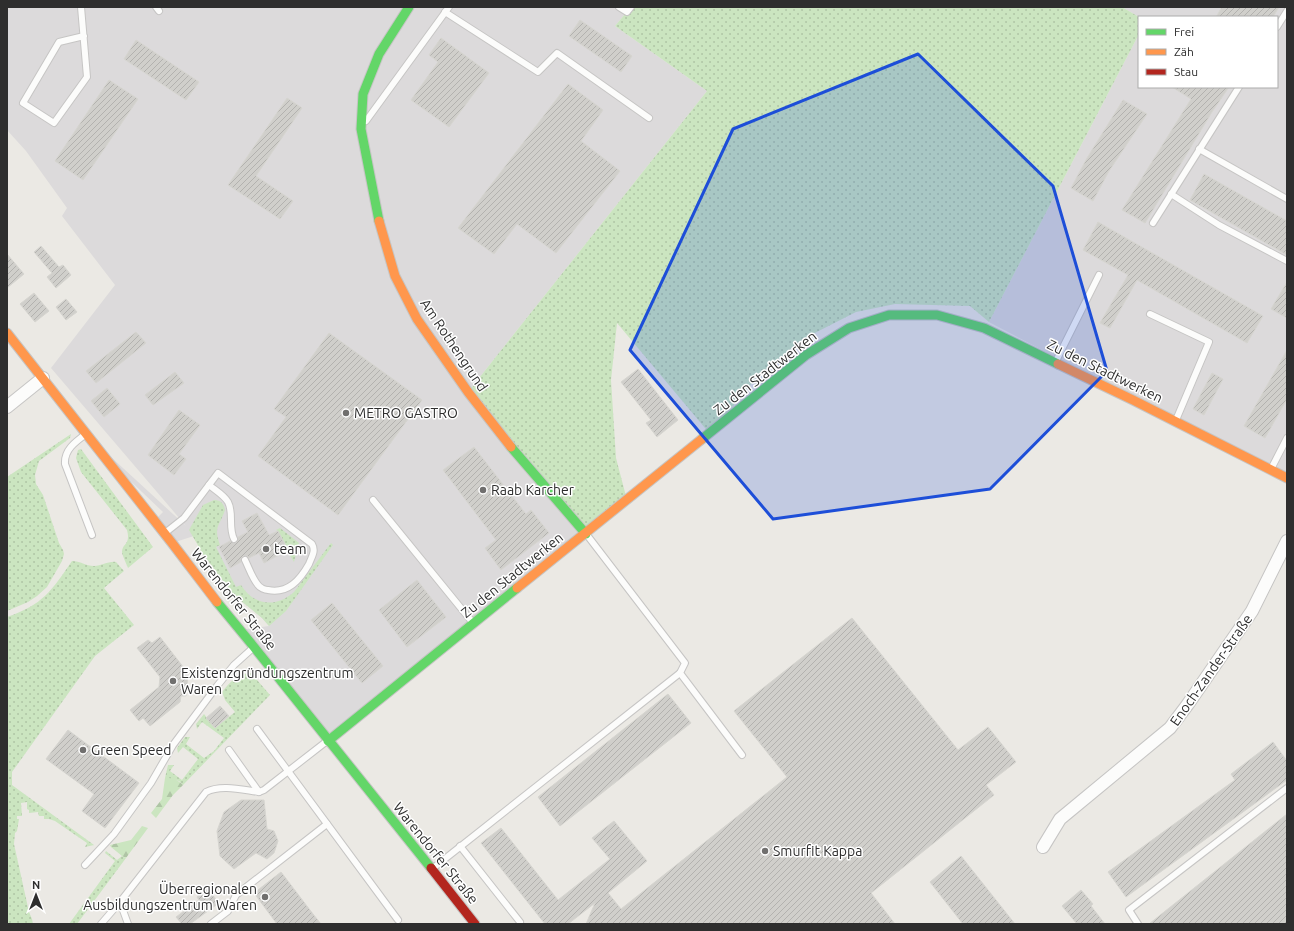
<svg xmlns="http://www.w3.org/2000/svg" width="1294" height="931" font-family="Ubuntu,sans-serif">
<style>
.industrial{fill:#dcdadb}
.grass{fill:url(#grass-dots)}
.forest{fill:url(#forest-firs)}
.building{fill:url(#building-hatch);stroke:#d6d5d0}
.lines{fill:none;stroke-linecap:round;stroke-linejoin:round}
.lane-casing{stroke:#c6c5c4;stroke-width:8}
.street-casing{stroke:#c6c5c4;stroke-width:14}
.fast-casing{stroke:#c6c5c4;stroke-width:11}
.slow-casing{stroke:#c6c5c4;stroke-width:11}
.jam-casing{stroke:#c6c5c4;stroke-width:11}
.lane{stroke:#fcfcfb;stroke-width:6}
.street{stroke:#fcfcfb;stroke-width:12}
.fast{stroke:#63d668;stroke-width:9}
.slow{stroke:#ff974d;stroke-width:9}
.jam{stroke:#b3261e;stroke-width:9}
.marked{fill:#1d4ed8;fill-opacity:0.2;stroke:#1d4ed8;stroke-width:3;stroke-linejoin:round}
.poi-dot{fill:#706f6e;stroke:#fff;stroke-width:1.5}
.labels{text-anchor:middle;dominant-baseline:central;stroke-width:3;stroke-linejoin:round;paint-order:stroke}
.street-label{font-size:14px;fill:#2e2e2e;stroke:#fff}
.poi-label{font-size:14px;fill:#2e2e2e;stroke:#fff;text-anchor:start}
</style>
<defs>
<pattern id="grass-dots" width="8" height="8" patternUnits="userSpaceOnUse"><rect width="8" height="8" fill="#cbe5c0"/><path d="M2 2h.1M6 6h.1" fill="none" stroke="#afc5a5" stroke-width="1.8" stroke-linecap="round"/></pattern>
<pattern id="forest-firs" width="22" height="20" patternUnits="userSpaceOnUse"><rect width="22" height="20" fill="#cbe5c0"/><path d="M5 1l3.5 6h-7zM16 11l3.5 6h-7z" fill="#afc5a5"/></pattern>
<pattern id="building-hatch" width="6" height="6" patternUnits="userSpaceOnUse"><rect width="6" height="6" fill="#d0cfcb"/><path d="M-1 1l2-2M0 6l6-6M5 7l2-2" fill="none" stroke="#b3b2af"/></pattern>
</defs>
<rect width="100%" height="100%" fill="#ebe9e4"/>
<g class="industrial">
<path d="M7 7H631L615 26 707 91 468 392 586 534 328 741 240 630 269 626 262 618 235 596 226 585 203 554 194 536 172 543 154 521 163 512 100 452 86 434 186 526 51 368 115 285 62 216 67 208 26 151 7 130Z"/>
<path d="M1122 7H1287V478L989 322 1139 34V87H1277V17H1139Z"/>
</g>
<g class="grass">
<path d="M631 7H1122L1139 17V34L989 322 970 306 895 304 856 312 803 339 756 378 710 434 617 323 611 380 616 458 627 500 586 534 468 392 707 91 615 26Z"/>
<path d="M71 434 70 438 39 461 35 475 36 484 43 495 59 543 63 550 64 554 62 561 47 587 37 596 28 602 7 611V477Z"/>
<path d="M81 449 153 547 128 568C127 565 122 555 122 552 122 543 131 545 127 530L81 472 76 458 78 450Z"/>
<path d="M214 500C221 500 224 504 225 510 220 526 213 526 220 545L216 547 236 587 241 585C254 606 276 608 294 592L331 543 333 545 286 611 269 626 262 618 235 596 226 585 203 554 189 530 203 505Z"/>
<path d="M280 528 299 543 294 562 287 551 288 550 278 531 276 530Z"/>
<path d="M72 561C80 561 86 566 94 566 102 566 108 561 116 562L124 571 104 588 134 625 95 656 12 772V785L94 845 85 847 87 843 55 821 49 819H44V816H39L38 812 29 813V810L27 809V802L21 803 22 816H17V819H19L17 831 15 833 14 844 29 912 32 919 33 924H7V617C43 605 52 590 72 561Z"/>
<path d="M251 673 270 695 183 785 179 781 165 778 168 765H174L170 771 182 780 198 759 183 747 178 753 177 748 185 737H190L186 744 204 758 214 751 224 738 202 722 197 729 196 724 204 714 215 728 235 712 225 700 222 692C231 681 237 674 251 673Z"/>
<path d="M106 851 117 860 122 856 126 858 77 924H69L115 861 105 853Z"/>
</g>
<g class="forest">
<path d="M165 778C173 778 177 779 183 785L173 795 156 818 151 813 162 799Z"/>
<path d="M142 826 148 828 126 858 122 856 111 847 110 845 131 840Z"/>
</g>
<g class="building">
<path d="M1222 7H1279L1273 17H1216Z"/>
<path d="M580 20 632 56 621 72 569 36Z"/>
<path d="M441 38 489 73 449 127 411 100 438 62 429 55Z"/>
<path d="M136 40 199 82 186 100 124 59Z"/>
<path d="M109 80 138 99 83 180 55 161Z"/>
<path d="M568 84 603 110 581 141 620 171 556 253 517 224 494 254 458 228Z"/>
<path d="M1172 87H1229L1212 112 1145 223 1122 210 1191 99Z"/>
<path d="M287 98 302 108 256 176 293 201 280 219 228 185Z"/>
<path d="M1123 100 1147 114 1109 171 1093 201 1071 188 1087 158Z"/>
<path d="M1204 174 1287 221V255L1190 200Z"/>
<path d="M1098 222 1263 316 1247 343 1137 280 1110 328 1100 323 1128 275 1083 250Z"/>
<path d="M41 246 59 267 63 265 71 275 56 288 47 277 52 273 34 252Z"/>
<path d="M7 254 24 274 7 288Z"/>
<path d="M1287 282V318L1271 309Z"/>
<path d="M34 293 49 311 35 322 20 304Z"/>
<path d="M66 299 77 312 66 320 56 307Z"/>
<path d="M136 332 146 343 96 383 86 371Z"/>
<path d="M329 333 422 400 338 515 258 456 286 417 274 409Z"/>
<path d="M1287 350V399L1265 438 1244 426Z"/>
<path d="M638 369 678 420 657 437 646 423 651 420 621 382Z"/>
<path d="M175 372 184 383 153 405 145 395Z"/>
<path d="M1212 373 1223 379 1204 415 1193 409Z"/>
<path d="M107 388 120 404 104 417 91 401Z"/>
<path d="M179 410 200 425 179 454 186 459 174 475 148 455Z"/>
<path d="M474 447 526 514 531 510 549 533 501 570 485 548 496 540 443 470Z"/>
<path d="M257 513 269 535 278 531 288 550 264 563 259 553 249 558 247 556H243L241 558V562L230 568 219 547 230 541 234 543 237 542 238 537 248 532 242 521Z"/>
<path d="M417 580 446 617 407 647 379 610Z"/>
<path d="M332 603 383 666 362 683 311 620Z"/>
<path d="M852 618 958 750 988 727 1016 762 986 785 994 795 871 893 895 924H586L595 903 568 924H545L481 843 501 828 558 900 610 859 592 838 614 821 647 861 608 893 621 909 787 777 734 711Z"/>
<path d="M160 637 184 668 183 673 188 674 186 696H181L180 702 150 726 143 718 139 721 130 710 159 687 160 677 137 648 148 640 152 643Z"/>
<path d="M668 694 691 723 560 826 538 797Z"/>
<path d="M220 706 229 716 215 728 206 718Z"/>
<path d="M68 730 139 783 105 828 82 811 94 794 46 759Z"/>
<path d="M1273 742 1287 761V780L1126 897 1108 872 1235 780 1231 774Z"/>
<path d="M241 800H264L267 829 274 831 278 841 274 853 267 859 256 853 234 869 220 856 217 831 224 812Z"/>
<path d="M1287 814V924H1149Z"/>
<path d="M961 856 1015 924H963L930 882Z"/>
<path d="M281 872 313 914 321 924H277L254 893Z"/>
<path d="M208 889 219 903 190 924H182L176 917 199 900 197 897Z"/>
<path d="M1081 890 1093 904 1091 906 1105 924H1077L1062 906Z"/>
</g>
<g class="lines">
<defs>
<g id="lane">
<path d="M81 7 87 77 54 123 23 103 59 42 84 36"/>
<path d="M156 7 159 11"/>
<path d="M619 7 627 12 631 7"/>
<path d="M445 12 538 72 557 53 649 118"/>
<path d="M1277 27 1287 11"/>
<path d="M366 121 449 7"/>
<path d="M1199 149 1287 199"/>
<path d="M1171 194 1219 225 1287 261"/>
<path d="M1153 223 1239 87"/>
<path d="M1150 314 1209 342 1176 420"/>
<path d="M1056 361 1099 275"/>
<path d="M86 434C75 442 64 450 65 464L92 535"/>
<path d="M1271 469 1287 438"/>
<path d="M209 485C215 490 224 495 228 502 234 513 228 527 234 539"/>
<path d="M373 500 473 623"/>
<path d="M165 533 184 518 218 473 312 544C316 551 312 556 309 564 300 580 288 594 268 590 265 590 260 588 258 585 252 578 249 568 245 560"/>
<path d="M587 535 685 663 680 673 742 755"/>
<path d="M257 729 398 920"/>
<path d="M229 750 259 792"/>
<path d="M460 846 520 922"/>
<path d="M85 865 114 834 151 783 173 745 217 686 234 665 254 647"/>
<path d="M432 869 680 673"/>
<path d="M120 902 128 924"/>
<path d="M101 924 120 902 206 792C221 784 243 790 259 792L264 790 327 741"/>
<path d="M211 924 228 911 236 895 327 824"/>
<path d="M1138 924 1129 910 1287 788"/>
</g>
<g id="street">
<path d="M7 407 43 378"/>
<path d="M1043 847 1060 819 1170 728 1188 704 1252 611 1287 541"/>
</g>
<g id="fast">
<path d="M379 221 361 129 363 94 379 54 409 7"/>
<path d="M702 439 806 355 849 328 889 315H937L984 328 1058 364"/>
<path d="M511 447 586 534"/>
<path d="M217 602 254 647 431 868"/>
<path d="M328 741 517 588"/>
</g>
<g id="slow">
<path d="M379 221 395 276 417 319 468 392 511 447"/>
<path d="M7 333 172 543 217 602"/>
<path d="M1058 364 1133 400 1287 478"/>
<path d="M517 588 702 439"/>
</g>
<path id="jam" d="M431 868 475 924"/>
</defs>
<use href="#lane" class="lane-casing"/>
<use href="#street" class="street-casing"/>
<use href="#fast" class="fast-casing"/>
<use href="#slow" class="slow-casing"/>
<use href="#jam" class="jam-casing"/>
<use href="#lane" class="lane"/>
<use href="#street" class="street"/>
<use href="#fast" class="fast"/>
<use href="#slow" class="slow"/>
<use href="#jam" class="jam"/>
</g>
<path class="marked" d="M918 54 1053 186 1107 371 990 489 773 519 630 350 733 129Z"/>
<g class="poi-dot">
<circle cx="346" cy="413" r="4"/>
<circle cx="483" cy="490" r="4"/>
<circle cx="266" cy="549" r="4"/>
<circle cx="173" cy="681" r="4"/>
<circle cx="83" cy="750" r="4"/>
<circle cx="765" cy="851" r="4"/>
<circle cx="265" cy="897" r="4"/>
</g>
<g class="labels">
<g class="street-label">
<text transform="translate(454 345) rotate(56)">Am Rothengrund</text>
<text transform="translate(1105 371) rotate(26)">Zu den Stadtwerken</text>
<text transform="translate(765 373) rotate(-38)">Zu den Stadtwerken</text>
<text transform="translate(512 575) rotate(-39)">Zu den Stadtwerken</text>
<text transform="translate(234 599) rotate(51)">Warendorfer Straße</text>
<text transform="translate(1211 670) rotate(-55)">Enoch-Zander-Straße</text>
<text transform="translate(436 853) rotate(51)">Warendorfer Straße</text>
</g>
<g class="poi-label">
<text x="354" y="413">METRO GASTRO</text>
<text x="491" y="490">Raab Karcher</text>
<text x="274" y="549">team</text>
<text x="181" y="673">Existenzgründungszentrum<tspan x="181" dy="16">Waren</tspan></text>
<text x="91" y="750">Green Speed</text>
<text x="773" y="851">Smurfit Kappa</text>
<text x="257" y="889" text-anchor="end">Überregionalen<tspan x="257" dy="16">Ausbildungszentrum Waren</tspan></text>
</g>
</g>
<rect width="1294" height="931" fill="none" stroke="#2e2e2e" stroke-width="16"/>
<rect x="1138" y="16" width="140" height="72" fill="#ffffff" stroke="#ababab"/>
<rect x="1146" y="29" width="20" height="6" fill="#63d668" stroke="#ababab"/>
<text x="1174" y="36" font-size="12" fill="#2e2e2e">Frei</text>
<rect x="1146" y="49" width="20" height="6" fill="#ff974d" stroke="#ababab"/>
<text x="1174" y="56" font-size="12" fill="#2e2e2e">Zäh</text>
<rect x="1146" y="69" width="20" height="6" fill="#b3261e" stroke="#ababab"/>
<text x="1174" y="76" font-size="12" fill="#2e2e2e">Stau</text>
<g transform="translate(36 895)" stroke="#ffffff" stroke-width="3" paint-order="stroke">
<path d="M0-3L7 15L0 10L-7 15Z" fill="#2e2e2e"/>
<text y="-6" font-size="11" font-weight="bold" text-anchor="middle" fill="#2e2e2e">N</text>
</g>
</svg>
